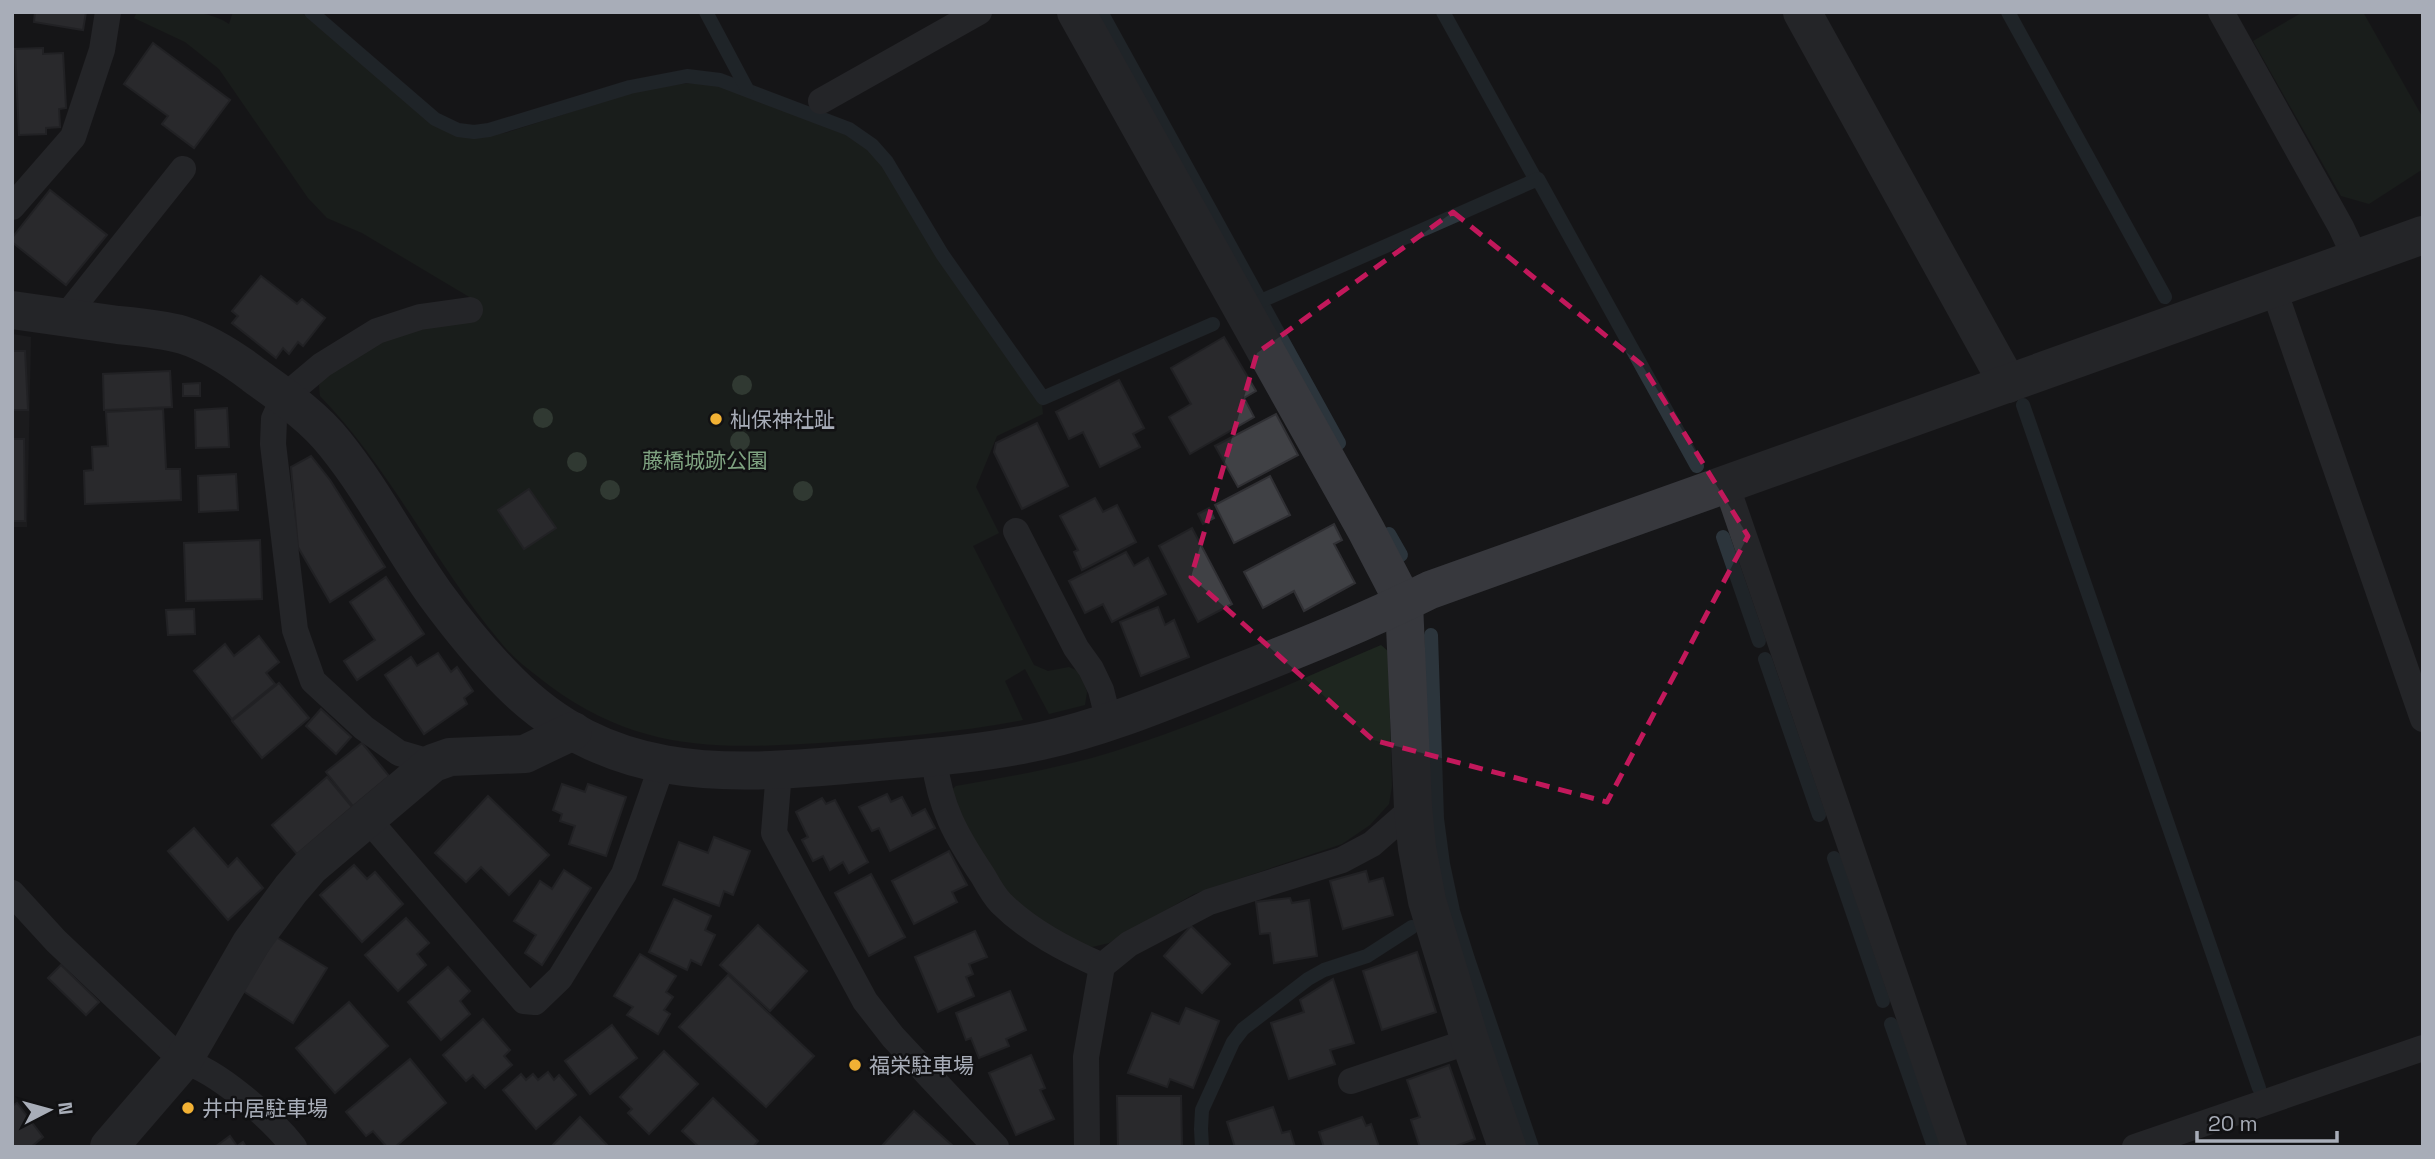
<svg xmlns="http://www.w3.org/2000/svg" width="2435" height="1159" font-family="'Space Grotesk','Noto Sans JP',sans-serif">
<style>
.built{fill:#222225}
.green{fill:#1e261f}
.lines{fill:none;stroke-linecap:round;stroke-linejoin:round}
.stream{stroke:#2c353c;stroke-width:14}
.building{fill:#404145;stroke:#303034;stroke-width:2}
.lane{stroke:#37383d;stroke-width:26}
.street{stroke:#37383d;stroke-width:38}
.tree{fill:#506452}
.marked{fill:none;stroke:#c2185b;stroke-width:5;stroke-dasharray:14 9;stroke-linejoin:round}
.poi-dot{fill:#f2b134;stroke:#111113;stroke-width:2.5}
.labels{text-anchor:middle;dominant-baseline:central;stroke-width:5;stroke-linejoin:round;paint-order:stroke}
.poi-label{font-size:21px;fill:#a8adb8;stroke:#111113;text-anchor:start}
.park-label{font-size:21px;fill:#7fa381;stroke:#111113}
</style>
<rect width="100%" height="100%" fill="#161618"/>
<path class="built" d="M12 334 31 337 27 527H12Z"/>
<g class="green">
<path d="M137 12C167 12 204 7 229 24L233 12H301L431 122 461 137 505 133 631 93 657 87 690 83 710 84 729 89 846 135 866 148 883 166 900 189 938 257 1042 405 1043 414 997 436 976 487 999 533 973 546 1034 665 1048 671 1069 667 1080 672 1087 692 1085 705 1049 714 1025 669 1005 681 1023 720C960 732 898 737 834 742 725 749 642 754 550 686 533 673 515 660 502 644 435 565 392 470 320 396L319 385 325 375 382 341 471 298 362 233 327 218 308 198 219 69 185 42 134 18Z"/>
<path d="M2303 12H2363L2423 118V169L2369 204 2341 196 2253 41Z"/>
<path d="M1381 645 1388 651 1392 786 1389 804 1370 825 1342 844 1194 894 1109 943 1092 947 1073 943 1046 927 1007 892 982 857 950 791 956 786C1002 778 1047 770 1092 758 1190 730 1287 685 1381 645Z"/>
</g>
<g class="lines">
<g class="stream">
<path d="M311 12 435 119 458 130 474 132 489 130 630 87 687 76 720 80 849 129 872 145 887 162 942 254 1043 398 1213 324"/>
<path d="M706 12 747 89"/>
<path d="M1101 12 1339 443"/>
<path d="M1443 12 1536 180"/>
<path d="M2008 12 2165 297"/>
<path d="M1261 301 1538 179 1697 466"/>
<path d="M2023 405 2259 1088"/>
<path d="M1389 534 1401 555"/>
<path d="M1723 537 1759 641"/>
<path d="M1431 635 1437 819 1443 864 1453 911 1468 959 1532 1147"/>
<path d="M1765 659 1819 815"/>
<path d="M1834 858 1883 1001"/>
<path d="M1891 1024 1934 1147"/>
<path d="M1202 1147 1201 1129 1202 1110 1233 1042 1243 1029 1308 979 1324 970 1367 956 1412 927"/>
</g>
</g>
<g class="building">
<path d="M35 12H86L83 30 34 22Z"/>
<path d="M153 43 230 100 194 148 162 124 168 116 124 84Z"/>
<path d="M43 48V54L63 53 66 108 59 109 60 127 46 128V134L19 135 15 49Z"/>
<path d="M50 190 107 235 66 285 12 242V238Z"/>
<path d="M261 276 297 304 302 299 325 318 303 346 298 342 289 354 283 348 276 358 232 323 238 316 232 311Z"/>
<path d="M1224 337 1256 391 1244 398 1254 417 1190 454 1169 417 1191 404 1171 368Z"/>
<path d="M12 351H25L28 410H12Z"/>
<path d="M170 371 172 407 104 410 103 374Z"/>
<path d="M1119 380 1144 428 1133 434 1140 447 1100 467 1083 432 1069 439 1056 412Z"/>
<path d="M200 383V396H183V384Z"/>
<path d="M227 408 229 447 196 448 195 410Z"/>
<path d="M163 409 166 469H180L181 500 85 504 84 471 93 470 92 447 108 446 106 412Z"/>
<path d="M1276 414 1298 455 1238 487 1215 446Z"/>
<path d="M1037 423 1068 486 1022 509 994 452 996 443Z"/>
<path d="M12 439H24L25 521H12Z"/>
<path d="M311 456 330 480 385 567 330 602 298 547 291 467Z"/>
<path d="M236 474 238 510 199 512 198 476Z"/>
<path d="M1270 476 1290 515 1234 543 1215 505Z"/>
<path d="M529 489 556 528 524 549 498 510Z"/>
<path d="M1095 498 1103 512 1117 505 1136 542 1082 570 1074 552 1078 550 1060 516Z"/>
<path d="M1209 508 1214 518 1203 524 1198 514Z"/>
<path d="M1334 524 1342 540 1334 544 1355 583 1304 611 1294 591 1263 608 1244 572Z"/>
<path d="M1192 528 1232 604 1198 622 1159 546Z"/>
<path d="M260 540 262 599 186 601 184 543Z"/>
<path d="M1126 552 1134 566 1148 558 1166 594 1112 622 1103 604 1085 613 1069 581Z"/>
<path d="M386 577 424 634 357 680 344 661 375 640 350 602Z"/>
<path d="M1158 607 1165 625 1174 620 1189 657 1141 676 1120 622Z"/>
<path d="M194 609 195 634 168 635 166 610Z"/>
<path d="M259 636 279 662 266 673 275 684 232 719 194 671 225 644 234 656Z"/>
<path d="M438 653 451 672 457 667 473 691 464 698 467 704 424 734 385 675 411 657 417 666Z"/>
<path d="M279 683 309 718 262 758 232 721Z"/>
<path d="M321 709 351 737 336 754 306 726Z"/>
<path d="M362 743 389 776 353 806 326 772Z"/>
<path d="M327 777 352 807 297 854 272 825Z"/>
<path d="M562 784 585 792 588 784 626 797 606 856 569 844 575 826 560 821 562 814 553 810Z"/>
<path d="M887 794 891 802 902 797 912 816 925 809 935 828 890 851 879 828 872 831 859 807Z"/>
<path d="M488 796 549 855 509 895 481 867 466 882 435 853Z"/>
<path d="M822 798 826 804 835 800 868 862 849 873 843 862 830 870 823 856 813 861 802 840 808 837 796 812Z"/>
<path d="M194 828 228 867 237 858 263 888 228 920 168 851Z"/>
<path d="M714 837 750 851 733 895 724 891 719 906 663 885 679 842 708 853Z"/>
<path d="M949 851 967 885 952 892 957 902 914 924 892 881Z"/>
<path d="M354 865 367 879 375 872 403 904 362 942 320 895Z"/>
<path d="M564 870 591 888 542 965 525 953 536 935 514 921 540 881 552 889Z"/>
<path d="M1366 871 1369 882 1383 878 1393 915 1343 929 1330 881Z"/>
<path d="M871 874 905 937 869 956 835 893Z"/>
<path d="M1290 898 1292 903 1309 900 1317 956 1274 963 1270 933 1260 934 1256 902Z"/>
<path d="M674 899 711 916 705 930 715 935 701 965 691 960 687 970 649 952Z"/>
<path d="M406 918 429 943 417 954 426 965 398 991 365 955Z"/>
<path d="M758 925 807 971 770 1011 720 965Z"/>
<path d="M1191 926 1230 964 1202 993 1164 956Z"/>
<path d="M975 931 987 957 969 964 973 974 966 977 974 996 938 1012 915 957Z"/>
<path d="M276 937 327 968 293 1023 243 991Z"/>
<path d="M1417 952 1436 1012 1382 1030 1363 971Z"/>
<path d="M640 954 676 976 666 992 673 997 664 1010 670 1014 658 1034 627 1015 633 1007 614 996Z"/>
<path d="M61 965 99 1002 86 1015 48 978Z"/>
<path d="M448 967 470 991 460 1001 470 1014 441 1040 408 1002Z"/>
<path d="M728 975 814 1056 766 1107 679 1027Z"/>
<path d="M1333 979 1354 1043 1330 1050 1335 1064 1289 1079 1271 1023 1304 1012 1300 1000Z"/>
<path d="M1010 991 1026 1030 1006 1039 1009 1046 979 1058 971 1038 966 1040 956 1013Z"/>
<path d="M349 1002 388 1046 335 1093 296 1048Z"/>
<path d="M1186 1008 1219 1021 1193 1088 1170 1079 1167 1087 1128 1073 1152 1013 1179 1024Z"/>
<path d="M483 1019 510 1050 504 1056 512 1065 485 1088 473 1075 466 1081 443 1055Z"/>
<path d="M612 1025 637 1058 590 1094 565 1061Z"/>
<path d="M664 1051 698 1084 649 1134 628 1113 632 1109 620 1097Z"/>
<path d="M1031 1055 1045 1088 1040 1090 1054 1119 1016 1135 989 1073Z"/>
<path d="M410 1059 446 1103 395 1147H387L373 1131 366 1136 346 1112Z"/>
<path d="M1449 1065 1475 1139 1453 1147H1420L1411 1120 1420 1117 1407 1080Z"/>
<path d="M548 1072 554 1080 559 1075 576 1095 536 1129 503 1090 521 1074 526 1080 533 1074 538 1080Z"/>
<path d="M1117 1096H1181L1182 1147H1118Z"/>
<path d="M713 1098 758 1141 753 1147H699L682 1131Z"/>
<path d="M17 1103 43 1137 31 1147H12V1106Z"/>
<path d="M1273 1107 1282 1133 1290 1131 1295 1147H1235L1227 1122Z"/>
<path d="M914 1111 954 1147H881Z"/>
<path d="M580 1117 609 1147H551Z"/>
<path d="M1362 1117 1366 1126 1371 1124 1379 1147H1324L1319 1132Z"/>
<path d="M230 1136 237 1146 243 1142 246 1147H215Z"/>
</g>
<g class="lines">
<g class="lane">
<path d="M2221 12 2341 227 2355 257"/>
<path d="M821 101 979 12"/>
<path d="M12 207 73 137 102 50 108 12"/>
<path d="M2273 287 2423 719"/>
<path d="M65 317 183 169"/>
<path d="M1726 484 1954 1147"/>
<path d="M1016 531 1076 648 1091 669 1101 690 1109 722"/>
<path d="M934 757C939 806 956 836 983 876 988 885 994 896 1001 903 1029 931 1066 950 1102 966"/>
<path d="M433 763 399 753 364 728 313 681 295 630 273 444 274 419 284 397 322 365 377 331 420 317 470 310"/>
<path d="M779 771 774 833 865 1001 893 1037 996 1147"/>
<path d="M367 818 524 1001 535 1002 560 978 624 874 662 765"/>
<path d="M12 893 56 941 183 1061C218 1071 271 1118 294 1147"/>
<path d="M1351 1081 1470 1041"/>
<path d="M1087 1147 1086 1057 1102 966 1129 944 1209 902 1342 860 1372 844 1413 808"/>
<path d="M2135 1147 2423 1048"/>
</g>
<g class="street">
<path d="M1076 12 1366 530 1404 603 1413 808 1417 848 1427 901 1470 1041 1507 1147"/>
<path d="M1802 12 2008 384"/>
<path d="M12 310C47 315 83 320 118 325 139 327 162 329 183 335 208 343 233 359 254 375 283 396 313 416 335 444 373 491 400 545 435 594 457 624 482 655 509 682 606 780 718 776 845 765 911 759 977 755 1041 741 1105 727 1166 701 1227 677 1296 650 1364 623 1430 590L2423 235"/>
<path d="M109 1147 183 1061 251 943 291 889 310 867 433 763 450 757 525 754 573 731"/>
</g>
</g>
<g class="tree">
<circle cx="742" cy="385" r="10"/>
<circle cx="543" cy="418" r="10"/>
<circle cx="740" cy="441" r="10"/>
<circle cx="577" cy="462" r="10"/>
<circle cx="610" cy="490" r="10"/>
<circle cx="803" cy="491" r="10"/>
</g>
<path d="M0 0H2435V1159H0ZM1453 212 1642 365 1748 536 1607 802 1373 740 1191 577 1257 353Z" fill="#161618" fill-opacity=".55" fill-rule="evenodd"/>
<path class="marked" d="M1453 212 1642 365 1748 536 1607 802 1373 740 1191 577 1257 353Z"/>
<g class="poi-dot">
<circle cx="716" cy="419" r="7"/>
<circle cx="855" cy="1065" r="7"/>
<circle cx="188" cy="1108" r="7"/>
</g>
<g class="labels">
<g class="poi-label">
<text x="730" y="419">杣保神社趾</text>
<text x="869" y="1065">福栄駐車場</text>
<text x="202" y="1108">井中居駐車場</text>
</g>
<g class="park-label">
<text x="705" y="460">藤橋城跡公園</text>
</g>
</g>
<rect width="2435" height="1159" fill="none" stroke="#a8adb8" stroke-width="28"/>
<g transform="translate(49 1110) rotate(84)" stroke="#111113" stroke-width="5" paint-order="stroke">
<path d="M0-5L12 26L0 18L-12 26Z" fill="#a8adb8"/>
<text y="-10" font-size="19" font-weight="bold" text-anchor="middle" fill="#a8adb8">N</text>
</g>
<path d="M2197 1131v10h140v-10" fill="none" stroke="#a8adb8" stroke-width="3.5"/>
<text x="2208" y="1131" font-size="21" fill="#a8adb8" stroke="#111113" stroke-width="5" paint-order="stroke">20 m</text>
</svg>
